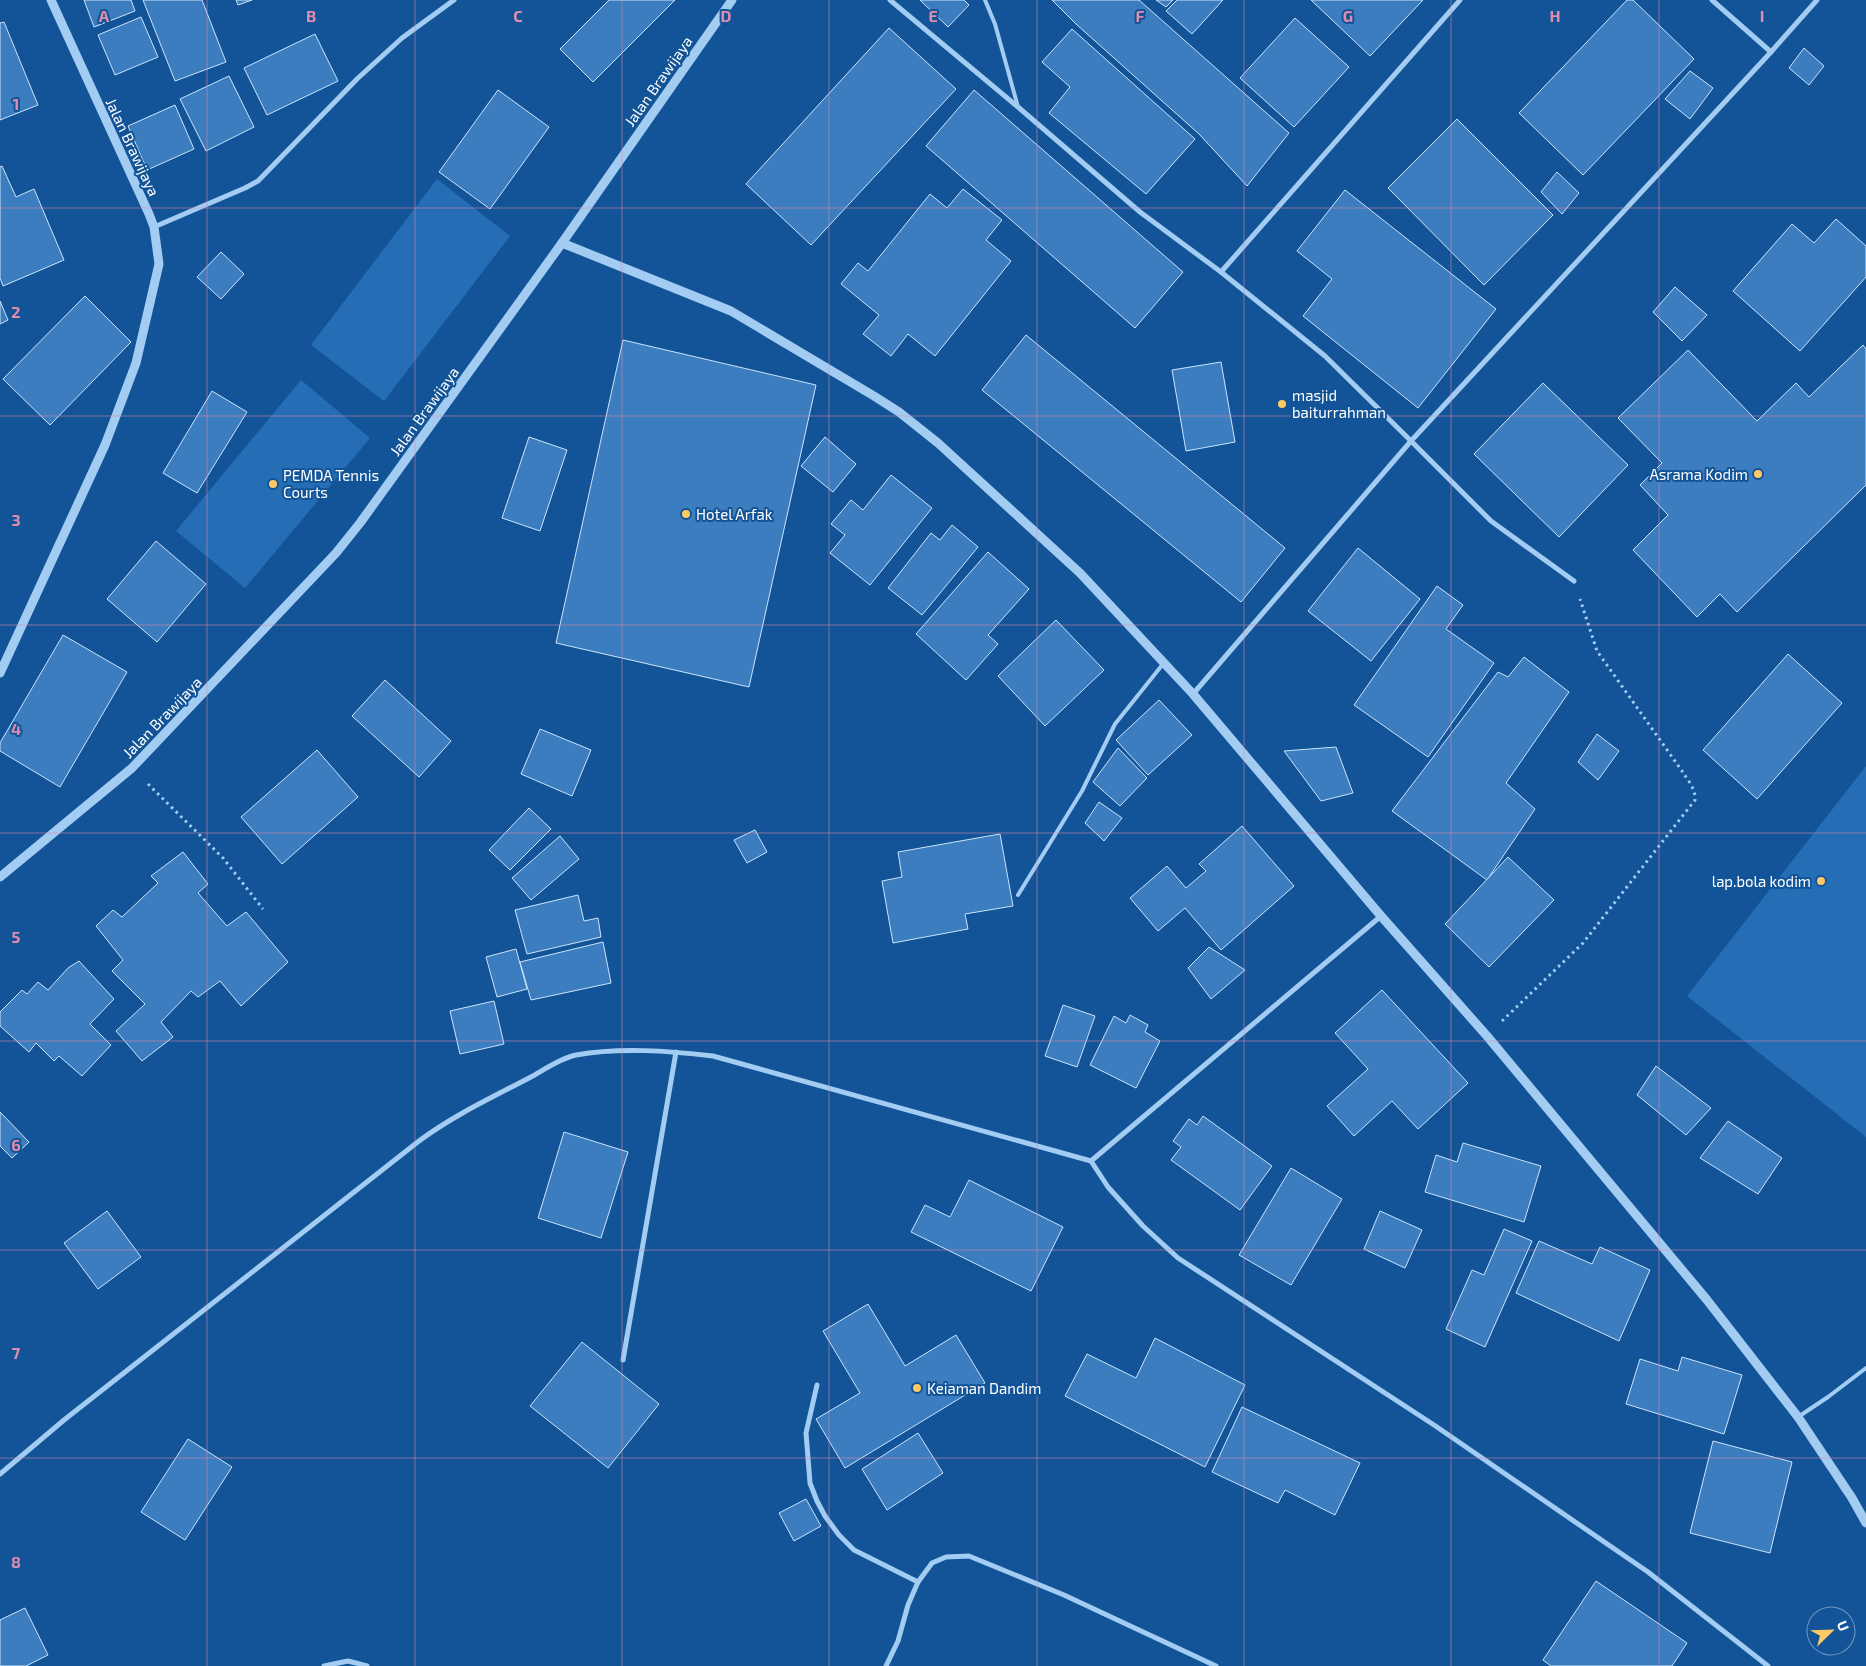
<svg xmlns="http://www.w3.org/2000/svg" width="1866" height="1666" font-family="'Exo 2',sans-serif">
<style>
.green{fill:#256eb6}
.building{fill:#3b7dbf;stroke:#cbe4fd}
.lines{fill:none;stroke-linecap:round;stroke-linejoin:round}
.path{stroke:#a3ccf3;stroke-width:3;stroke-dasharray:2.5 4;stroke-linecap:butt}
.service{stroke:#a3ccf3;stroke-width:4}
.minor{stroke:#a3ccf3;stroke-width:5}
.tertiary{stroke:#a3ccf3;stroke-width:9}
.grid{fill:none;stroke:#e08cad;stroke-width:1;stroke-opacity:0.55}
.poi-dot{fill:#ffca65;stroke:#125497;stroke-width:2}
.labels{text-anchor:middle;dominant-baseline:central;stroke-width:4;stroke-linejoin:round;paint-order:stroke}
.street-label{font-size:15px;fill:#fff;stroke:#125497}
.poi-label{font-size:15px;fill:#fff;stroke:#125497;text-anchor:start}
.grid-label{font-size:16px;text-anchor:middle;font-weight:bold;fill:#e08cad;stroke:#125497;stroke-width:4;stroke-linejoin:round;paint-order:stroke}
</style>
<rect width="100%" height="100%" fill="#125497"/>
<g class="green">
<path d="M437 179 510 236 384 401 311 345Z"/>
<path d="M301 380 370 438 245 588 176 531Z"/>
<path d="M1866 766V1137L1687 996Z"/>
</g>
<g class="building">
<path d="M84 0H131L135 11 94 27Z"/>
<path d="M143 0H202L226 62 175 81Z"/>
<path d="M236 0H252L238 5Z"/>
<path d="M609 0H675L593 82 560 49Z"/>
<path d="M920 0H964L969 5 948 27Z"/>
<path d="M1052 0H1139L1289 133 1247 186 1199 134 1076 24Z"/>
<path d="M1156 0H1173L1166 7Z"/>
<path d="M1177 0H1223L1192 34 1166 11Z"/>
<path d="M1311 0H1423L1370 56Z"/>
<path d="M1627 0H1633L1694 59 1583 175 1519 113Z"/>
<path d="M141 17 158 57 115 75 98 35Z"/>
<path d="M1295 18 1349 67 1294 127 1240 78Z"/>
<path d="M4 22 38 105 0 120V23Z"/>
<path d="M889 28 956 89 811 245 746 184Z"/>
<path d="M1072 29 1195 139 1146 194 1049 113 1070 87 1042 62Z"/>
<path d="M315 34 338 81 267 115 244 68Z"/>
<path d="M1804 48 1824 66 1809 85 1789 68Z"/>
<path d="M1690 71 1713 88 1690 119 1665 99Z"/>
<path d="M229 76 254 127 206 151 180 99Z"/>
<path d="M498 90 549 127 490 209 439 172Z"/>
<path d="M974 90 1183 272 1135 328 926 146Z"/>
<path d="M175 105 194 149 147 170 128 126Z"/>
<path d="M1457 119 1553 215 1484 285 1388 188Z"/>
<path d="M2 166 16 197 34 189 64 260 3 286 0 278V167Z"/>
<path d="M1557 172 1579 193 1562 214 1541 192Z"/>
<path d="M963 189 1002 220 986 240 1011 261 935 356 908 334 891 356 863 334 879 315 841 284 858 263 868 271 930 194 947 208Z"/>
<path d="M1345 190 1496 309 1418 408 1303 316 1332 279 1297 251Z"/>
<path d="M1836 219 1866 246V277L1800 351 1733 291 1792 224 1814 243Z"/>
<path d="M221 252 244 274 221 299 197 277Z"/>
<path d="M1675 287 1707 315 1682 341 1653 312Z"/>
<path d="M85 296 131 342 50 425 3 379Z"/>
<path d="M0 301 8 320 0 324Z"/>
<path d="M1026 335 1285 548 1241 602 982 390Z"/>
<path d="M623 340 816 385 749 687 556 643Z"/>
<path d="M1863 345 1866 349V485L1737 612 1720 594 1697 617 1633 550 1668 515 1640 485 1662 463 1618 418 1688 350 1757 421 1796 383 1809 397Z"/>
<path d="M1221 362 1235 442 1186 451 1172 370Z"/>
<path d="M1543 383 1628 465 1559 537 1474 454Z"/>
<path d="M212 391 247 412 197 493 163 473Z"/>
<path d="M529 437 567 450 540 531 502 518Z"/>
<path d="M825 437 856 464 833 492 801 466Z"/>
<path d="M891 475 932 508 870 585 830 553 845 535 831 524 851 500 863 510Z"/>
<path d="M952 525 978 547 922 615 888 588 931 533 940 540Z"/>
<path d="M156 541 206 584 157 642 107 599Z"/>
<path d="M1358 548 1420 599 1371 661 1308 611Z"/>
<path d="M988 552 1029 589 988 635 998 644 966 680 916 634Z"/>
<path d="M1437 586 1463 605 1446 629 1494 663 1428 757 1354 705Z"/>
<path d="M1056 620 1104 670 1045 726 998 676Z"/>
<path d="M63 635 127 672 60 787 0 751V743Z"/>
<path d="M1788 654 1842 703 1757 799 1703 750Z"/>
<path d="M1524 657 1569 692 1506 783 1535 809 1487 880 1392 811 1498 672 1508 677Z"/>
<path d="M385 680 451 741 419 777 352 716Z"/>
<path d="M1159 700 1192 735 1148 775 1116 740Z"/>
<path d="M540 729 591 750 572 796 521 774Z"/>
<path d="M1597 734 1619 751 1598 780 1578 762Z"/>
<path d="M1336 747 1353 793 1321 801 1284 751Z"/>
<path d="M1118 748 1147 778 1120 806 1093 782Z"/>
<path d="M317 750 358 797 282 864 241 817Z"/>
<path d="M1099 802 1122 818 1104 841 1085 823Z"/>
<path d="M529 808 551 829 510 870 489 850Z"/>
<path d="M1242 826 1294 886 1221 950 1185 908 1158 931 1130 898 1167 866 1186 888 1206 871 1199 864Z"/>
<path d="M755 830 767 852 747 863 734 840Z"/>
<path d="M1000 834 1013 906 965 914 968 929 893 943 882 881 902 877 898 852Z"/>
<path d="M560 836 579 859 531 900 512 878Z"/>
<path d="M183 852 208 884 198 893 227 926 246 912 288 962 241 1006 220 981 198 997 191 991 161 1022 173 1037 142 1061 116 1031 145 1004 112 971 123 960 96 926 113 910 122 917 158 883 151 876Z"/>
<path d="M1508 857 1554 900 1489 967 1445 924Z"/>
<path d="M578 895 584 921 598 918 601 937 527 954 515 910Z"/>
<path d="M603 942 611 983 531 1000 520 962Z"/>
<path d="M1209 947 1245 970 1211 999 1188 968Z"/>
<path d="M516 949 527 989 497 997 486 957Z"/>
<path d="M79 961 114 999 90 1024 111 1045 82 1076 59 1056 54 1061 36 1043 29 1052 0 1026V1012L22 990 27 994 38 982 48 990 68 968Z"/>
<path d="M1382 990 1468 1083 1418 1129 1392 1101 1354 1136 1327 1106 1368 1069 1335 1033Z"/>
<path d="M494 1001 504 1044 460 1054 450 1011Z"/>
<path d="M1063 1005 1095 1016 1077 1067 1045 1056Z"/>
<path d="M1130 1015 1148 1025 1145 1032 1160 1041 1136 1088 1090 1065 1114 1016 1126 1023Z"/>
<path d="M1656 1066 1711 1108 1686 1135 1637 1095Z"/>
<path d="M0 1112 29 1142 12 1158 0 1146Z"/>
<path d="M1203 1116 1272 1166 1240 1210 1171 1160 1181 1147 1173 1141 1189 1119 1197 1125Z"/>
<path d="M1728 1121 1782 1158 1758 1194 1700 1158Z"/>
<path d="M564 1132 628 1152 601 1238 538 1218Z"/>
<path d="M1463 1143 1541 1166 1524 1222 1425 1192 1436 1155 1457 1162Z"/>
<path d="M1291 1168 1342 1199 1291 1285 1239 1255Z"/>
<path d="M969 1180 1063 1227 1031 1291 911 1232 925 1205 950 1217Z"/>
<path d="M107 1211 141 1257 98 1289 64 1243Z"/>
<path d="M1380 1211 1422 1230 1405 1268 1364 1249Z"/>
<path d="M1504 1229 1532 1241 1485 1347 1446 1329 1472 1270 1484 1275Z"/>
<path d="M1539 1241 1592 1264 1600 1247 1650 1270 1619 1341 1516 1293Z"/>
<path d="M868 1304 905 1366 956 1335 985 1383 845 1468 816 1419 860 1393 823 1331Z"/>
<path d="M1155 1338 1245 1385 1205 1467 1065 1396 1087 1354 1136 1378Z"/>
<path d="M582 1342 659 1404 608 1468 530 1406Z"/>
<path d="M1682 1357 1742 1375 1724 1434 1626 1404 1640 1359 1678 1371Z"/>
<path d="M1242 1407 1360 1463 1335 1515 1285 1490 1278 1503 1212 1472Z"/>
<path d="M918 1433 943 1473 887 1510 862 1469Z"/>
<path d="M188 1439 232 1467 185 1540 141 1512Z"/>
<path d="M1713 1441 1792 1462 1770 1553 1690 1533Z"/>
<path d="M806 1499 821 1526 794 1541 779 1513Z"/>
<path d="M1596 1581 1687 1643 1672 1666H1551L1543 1660Z"/>
<path d="M25 1608 48 1655 26 1666H0V1620Z"/>
</g>
<g class="lines">
<g class="path">
<path d="M148 784 223 858 263 909"/>
<path d="M1502 1021 1583 943 1695 800C1696 789 1687 779 1682 771L1597 651 1580 599"/>
</g>
<g class="service">
<path d="M985 0 995 24 1018 107"/>
<path d="M1018 895 1082 791 1115 724 1163 664"/>
<path d="M1798 1417 1828 1397 1866 1368"/>
</g>
<g class="minor">
<path d="M890 0 1018 107 1140 212 1221 272 1325 356 1411 441 1193 694"/>
<path d="M1712 0 1771 52"/>
<path d="M154 227 245 188 258 181 357 79 402 38 454 0"/>
<path d="M1221 272 1460 0"/>
<path d="M1574 581 1491 521 1411 441 1771 52 1817 0"/>
<path d="M1091 1161 1381 916"/>
<path d="M623 1360 676 1052"/>
<path d="M817 1385 806 1433 810 1483 817 1501 825 1516 839 1535 854 1550 918 1582"/>
<path d="M0 1474 64 1420 419 1141C454 1115 493 1097 531 1077 545 1069 561 1058 576 1055 620 1047 669 1051 713 1056L1091 1161 1108 1187 1143 1226 1178 1258 1434 1425 1648 1572 1768 1666"/>
<path d="M324 1666 348 1661 367 1666"/>
<path d="M886 1666 898 1641 908 1605 918 1582 932 1563 946 1557 969 1556 1064 1595 1216 1666"/>
</g>
<g class="tertiary">
<path d="M562 243 731 311 874 396 899 412 938 443 1080 573 1193 694 1381 916 1487 1036 1707 1300 1798 1417 1852 1498 1866 1523"/>
<path d="M0 673 105 445 136 363 159 264 154 227 149 214 51 0"/>
<path d="M0 877 132 768 336 553 360 523 562 243 732 0"/>
</g>
</g>
<path class="grid" d="M207 0V1666M415 0V1666M622 0V1666M829 0V1666M1037 0V1666M1244 0V1666M1451 0V1666M1659 0V1666M0 208H1866M0 416H1866M0 625H1866M0 833H1866M0 1041H1866M0 1250H1866M0 1458H1866"/>
<g class="poi-dot">
<circle cx="1282" cy="404" r="5"/>
<circle cx="1758" cy="474" r="5"/>
<circle cx="273" cy="484" r="5"/>
<circle cx="686" cy="514" r="5"/>
<circle cx="1821" cy="881" r="5"/>
<circle cx="917" cy="1388" r="5"/>
</g>
<g class="labels">
<g class="street-label">
<text transform="translate(658 81) rotate(-55)">Jalan Brawijaya</text>
<text transform="translate(133 147) rotate(65)">Jalan Brawijaya</text>
<text transform="translate(424 411) rotate(-54)">Jalan Brawijaya</text>
<text transform="translate(162 717) rotate(-46)">Jalan Brawijaya</text>
</g>
<g class="poi-label">
<text x="1292" y="395">masjid<tspan x="1292" dy="17">baiturrahman</tspan></text>
<text x="1748" y="474" text-anchor="end">Asrama Kodim</text>
<text x="283" y="475">PEMDA Tennis<tspan x="283" dy="17">Courts</tspan></text>
<text x="696" y="514">Hotel Arfak</text>
<text x="1811" y="881" text-anchor="end">lap.bola kodim</text>
<text x="927" y="1388">Keiaman Dandim</text>
</g>
</g>
<g class="grid-label">
<text x="104" y="22">A</text>
<text x="311" y="22">B</text>
<text x="518" y="22">C</text>
<text x="726" y="22">D</text>
<text x="933" y="22">E</text>
<text x="1140" y="22">F</text>
<text x="1348" y="22">G</text>
<text x="1555" y="22">H</text>
<text x="1762" y="22">I</text>
<text x="16" y="110">1</text>
<text x="16" y="318">2</text>
<text x="16" y="526">3</text>
<text x="16" y="735">4</text>
<text x="16" y="943">5</text>
<text x="16" y="1151">6</text>
<text x="16" y="1359">7</text>
<text x="16" y="1568">8</text>
</g>
<g transform="translate(1831 1631) rotate(67)"><circle r="24" fill="#125497" stroke="#7198c1"/>
<path d="M0-4L9 19L0 12L-9 19Z" fill="#ffca65"/>
<text y="-8" font-size="14" font-weight="bold" text-anchor="middle" fill="#ffffff">U</text>
</g>
</svg>
